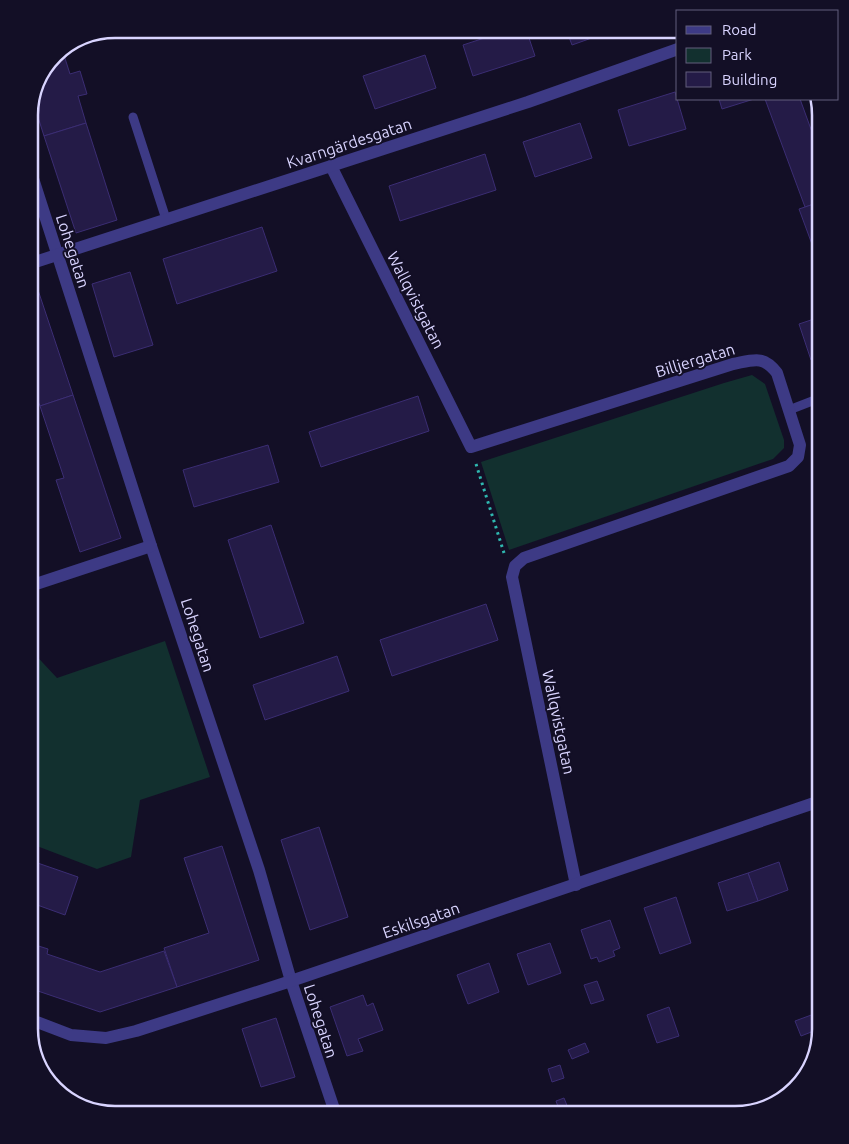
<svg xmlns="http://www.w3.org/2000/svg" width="849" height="1144" font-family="Ubuntu,sans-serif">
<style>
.green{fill:#12302f}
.building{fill:#241b47;stroke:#3b2d73}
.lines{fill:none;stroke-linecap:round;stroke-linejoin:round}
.path{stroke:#2fb8b0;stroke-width:3;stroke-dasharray:2.5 4;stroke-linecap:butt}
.lane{stroke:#3d3a85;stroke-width:9}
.street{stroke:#3d3a85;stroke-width:12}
.labels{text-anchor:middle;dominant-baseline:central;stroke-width:4;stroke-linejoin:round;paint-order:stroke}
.street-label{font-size:16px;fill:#d9d4ff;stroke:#130f26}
.rim{fill:none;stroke:#d9d4ff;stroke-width:2.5}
</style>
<rect width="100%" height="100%" fill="#130f26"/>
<g class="green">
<path d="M752 375 765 384 784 440V448L773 459 509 550 481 462 724 383Z"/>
<path d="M165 641 210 777 140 800 131 857 97 869 29 843V648L57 678Z"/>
</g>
<g class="building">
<path d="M512 29H526L535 56 473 76 463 45Z"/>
<path d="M566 29H617L572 45Z"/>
<path d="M62 49 70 74 80 71 87 94 78 96 86 123 44 136 32 98 38 77 58 51Z"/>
<path d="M425 55 436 88 375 109 363 76Z"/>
<path d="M675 92 686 129 629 146 618 110Z"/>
<path d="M719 99H754L722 109Z"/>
<path d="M765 99H800L820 154V202L805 207Z"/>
<path d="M86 123 117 220 76 233 44 136Z"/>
<path d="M580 123 592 158 535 177 523 142Z"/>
<path d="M485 154 496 190 400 221 389 186Z"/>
<path d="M820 202V266L799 209Z"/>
<path d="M262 227 277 271 177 304 163 259Z"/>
<path d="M130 272 153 345 114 357 92 284Z"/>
<path d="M29 284 37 287 73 395 40 406 29 378Z"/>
<path d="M820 317V357L811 360 799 324Z"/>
<path d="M73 395 121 538 80 552 56 480 64 478 40 406Z"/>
<path d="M418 396 429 431 321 467 309 432Z"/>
<path d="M268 445 279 482 194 507 183 470Z"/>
<path d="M271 525 304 623 260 638 228 540Z"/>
<path d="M486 604 498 640 392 676 380 640Z"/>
<path d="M337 656 349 691 265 720 253 685Z"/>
<path d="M319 827 348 917 310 930 281 840Z"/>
<path d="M222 846 259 960 177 987 164 948 209 933 184 858Z"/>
<path d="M29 860 78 877 65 915 29 902Z"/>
<path d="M779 862 788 890 758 901 748 873Z"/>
<path d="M748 873 758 901 727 911 718 883Z"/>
<path d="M676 897 691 943 660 954 644 908Z"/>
<path d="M610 920 620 948 613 951 615 956 599 962 597 957 591 959 581 930Z"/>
<path d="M29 943 48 949 47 954 100 972 164 951 177 987 100 1012 29 988Z"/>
<path d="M550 943 561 973 528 985 517 954Z"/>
<path d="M489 963 499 992 468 1004 457 975Z"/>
<path d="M597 981 604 1000 591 1004 584 985Z"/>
<path d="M363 995 367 1006 373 1003 383 1030 358 1039 363 1051 347 1056 330 1007Z"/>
<path d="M669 1007 679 1036 657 1043 647 1015Z"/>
<path d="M814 1014 819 1029 801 1036 795 1021Z"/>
<path d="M276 1018 295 1077 261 1087 242 1029Z"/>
<path d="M585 1043 589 1052 572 1059 568 1050Z"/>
<path d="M560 1065 564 1078 552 1082 548 1069Z"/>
<path d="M564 1098 570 1113 561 1115 556 1101Z"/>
</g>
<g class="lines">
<path class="path" d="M476 464 504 553"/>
<g class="lane">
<path d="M133 117 166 219"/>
<path d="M789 410 820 398"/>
</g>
<g class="street">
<path d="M29 166 151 546 259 870 291 981 336 1115"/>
<path d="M331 166 471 447 733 364C754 360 763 355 777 373L800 445 798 457 789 466 524 558 515 566 512 577 576 885"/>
<path d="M29 264 528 102 678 49"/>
<path d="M29 589 33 585 151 546"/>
<path d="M29 1019 71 1035 106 1038 136 1031 291 981 820 801"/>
</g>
</g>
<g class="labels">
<g class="street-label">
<text transform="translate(349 143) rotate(-18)">Kvarngärdesgatan</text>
<text transform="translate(73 251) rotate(72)">Lohegatan</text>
<text transform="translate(416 300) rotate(63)">Wallqvistgatan</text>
<text transform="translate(695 360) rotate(-17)">Billjergatan</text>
<text transform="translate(198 635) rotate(72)">Lohegatan</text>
<text transform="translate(559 722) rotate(78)">Wallqvistgatan</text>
<text transform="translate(421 920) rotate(-19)">Eskilsgatan</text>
<text transform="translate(321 1021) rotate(72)">Lohegatan</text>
</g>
</g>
<path d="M0 0H849V1144H0ZM115 38H735A77 77 0 0 1 812 115V1029A77 77 0 0 1 735 1106H115A77 77 0 0 1 38 1029V115A77 77 0 0 1 115 38Z" fill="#130f26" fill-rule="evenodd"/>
<path class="rim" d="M115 38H735A77 77 0 0 1 812 115V1029A77 77 0 0 1 735 1106H115A77 77 0 0 1 38 1029V115A77 77 0 0 1 115 38Z"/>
<rect x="676" y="10" width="162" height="90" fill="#130f26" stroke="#625e7d"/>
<rect x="686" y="26" width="25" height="8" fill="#3d3a85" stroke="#625e7d"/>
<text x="722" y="35" font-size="15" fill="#d9d4ff">Road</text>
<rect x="686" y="48" width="25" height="15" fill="#12302f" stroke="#625e7d"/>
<text x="722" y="60" font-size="15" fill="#d9d4ff">Park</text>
<rect x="686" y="72" width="25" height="15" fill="#241b47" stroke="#625e7d"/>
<text x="722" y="85" font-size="15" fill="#d9d4ff">Building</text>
</svg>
